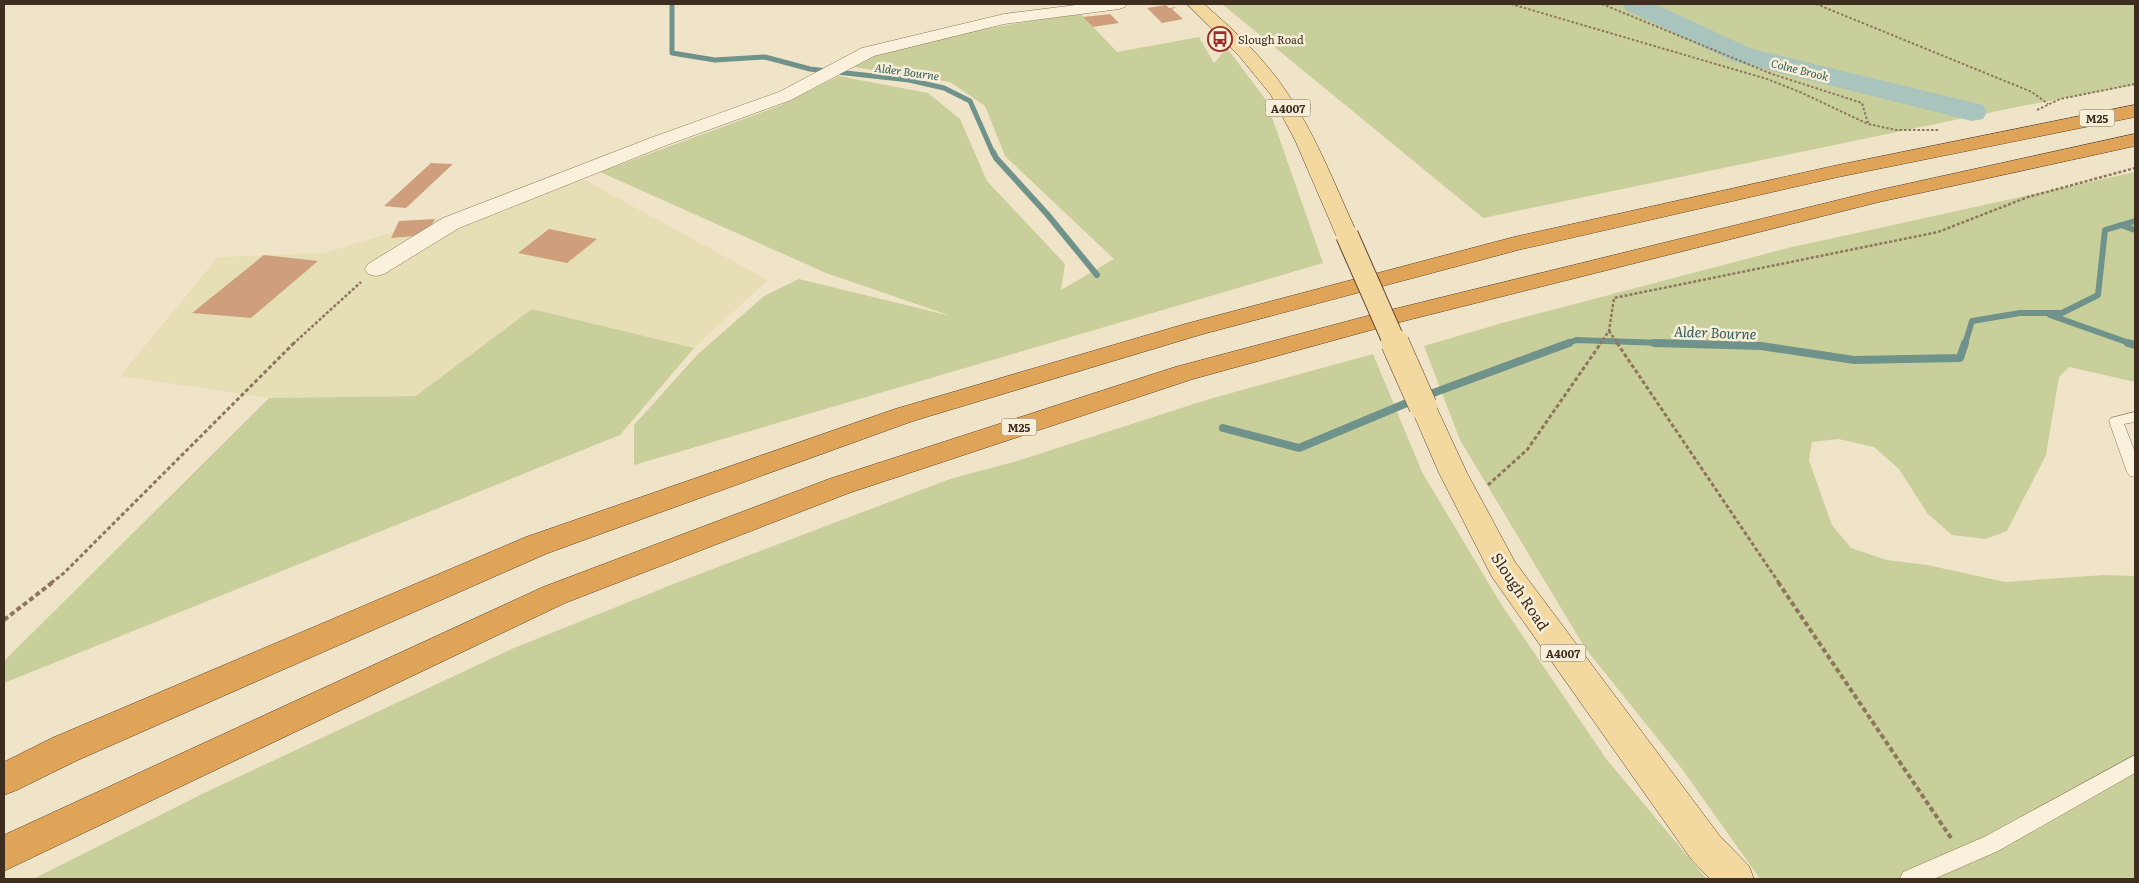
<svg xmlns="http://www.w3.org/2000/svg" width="2139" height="883" font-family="Literata,serif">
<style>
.farmland{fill:#e6deb5}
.green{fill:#c9cf9b}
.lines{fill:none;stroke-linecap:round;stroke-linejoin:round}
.stream-far2{stroke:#6f938a;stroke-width:5}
.stream-far1{stroke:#6f938a;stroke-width:6}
.stream{stroke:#6f938a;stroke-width:8}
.river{fill:#a9c4bc;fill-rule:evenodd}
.building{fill:#cf9f7d}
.lane-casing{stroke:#8d765c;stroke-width:1}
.street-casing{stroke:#8d765c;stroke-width:1}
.primary-casing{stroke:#5b4430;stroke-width:1}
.highway-casing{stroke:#5b4430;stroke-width:1}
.path-far3{stroke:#8d765c;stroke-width:2;stroke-dasharray:2.5 2;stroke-linecap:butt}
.path-far2{stroke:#8d765c;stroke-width:2.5;stroke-dasharray:3 2;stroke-linecap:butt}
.path-far1{stroke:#8d765c;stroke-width:3;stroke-dasharray:4 2.5;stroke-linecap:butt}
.path{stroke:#8d765c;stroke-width:4;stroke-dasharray:5 3;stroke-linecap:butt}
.lane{fill:#faf1dc;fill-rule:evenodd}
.street{fill:#faf1dc;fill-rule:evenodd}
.primary{fill:#f3d9a0;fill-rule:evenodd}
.highway{fill:#e0a458;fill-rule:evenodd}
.primary-bridge-far1-casing{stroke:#5b4430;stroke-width:24;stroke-linecap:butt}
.primary-bridge-casing{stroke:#5b4430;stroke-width:29;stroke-linecap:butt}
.primary-bridge-far1{stroke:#f3d9a0;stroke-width:22}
.primary-bridge{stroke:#f3d9a0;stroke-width:28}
.labels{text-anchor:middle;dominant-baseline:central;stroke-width:5;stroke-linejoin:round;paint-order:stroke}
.far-poi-label{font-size:11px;fill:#3d2e20;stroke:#f7eed8;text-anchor:start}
.far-water-label{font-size:11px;font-style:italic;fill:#2f5d5a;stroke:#f7eed8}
.shield{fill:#f7eed8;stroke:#756857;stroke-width:1}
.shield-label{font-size:11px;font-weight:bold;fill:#3d2e20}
.water-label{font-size:14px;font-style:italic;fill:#2f5d5a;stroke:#f7eed8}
.near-street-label{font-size:15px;fill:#3d2e20;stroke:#f7eed8}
</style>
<rect width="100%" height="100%" fill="#f0e4c8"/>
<path class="farmland" d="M583 179 768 280 694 348 532 309 423 396 269 398 120 376 218 257 324 253 459 212Z"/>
<g class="green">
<path d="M1222 4H2135V85L2022 106 1483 218Z"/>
<path d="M1079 12 1117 52 1199 37 1214 63 1227 48 1266 100 1323 263 634 465V425L697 355 764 296 799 279 951 316 826 273 600 172 779 106 839 76 928 93 960 119 987 181 1065 264 1061 290 1114 259 1005 156 985 106 950 82 854 67 880 53 974 31Z"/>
<path d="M2135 172V382L2069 367 2059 377 2046 455 2007 531 1986 539 1952 535 1927 513 1899 469 1874 447 1838 439 1812 442 1809 460 1824 503 1832 525 1851 548 1887 560 1927 565 2005 582 2104 575 2135 576V879H1760L1682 769 1585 648 1460 440 1424 346 1502 323 1788 248Z"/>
<path d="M532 309 694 348 620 435 4 683V661L269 398 416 396Z"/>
<path d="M1373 354 1422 472 1501 604 1607 760 1707 879H33L204 793 514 648 681 581 950 479 1017 461 1206 400Z"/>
</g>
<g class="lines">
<path class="stream-far2" d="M672 4V53L715 60 765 57 810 69 909 80 944 88 970 101 993 153"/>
<g class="stream-far1">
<path d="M993 152 996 158 1047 214 1097 275"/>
<path d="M2121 225 2135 230"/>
<path d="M2050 315 2132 344"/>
<path d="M1566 344 1576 340 1693 344"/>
<path d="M1965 344 1972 321 2020 313H2062L2098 295 2105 230 2135 221"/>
</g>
<g class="stream">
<path d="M1654 343 1761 346 1854 360 1960 358 1965 343"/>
<path d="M2128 343 2135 345"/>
<path d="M1425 396 1569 343"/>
<path d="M1223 428 1299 448 1414 400"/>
</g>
<path class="river" d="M1622 4H1655L1752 49 1983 105 1987 112 1983 119 1972 121 1732 61 1626 10Z"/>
</g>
<g class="building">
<path d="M1166 5 1169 8 1177 7 1172 9 1183 19 1162 23 1147 8Z"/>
<path d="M1110 14 1119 23 1093 27 1083 17Z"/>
<path d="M431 163 453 164 406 208 384 206Z"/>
<path d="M435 219 426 235 391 238 399 221Z"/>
<path d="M549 229 597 239 567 263 518 253Z"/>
<path d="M264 255 318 261 251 318 192 313Z"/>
</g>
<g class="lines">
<defs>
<g id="lane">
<path d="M2135 412V422L2124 424 2135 452V477L2130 476 2127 472 2109 421 2111 418Z"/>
<path d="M2135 755V773L1998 851 1934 879H1900L1903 872 1984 837Z"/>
</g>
<path id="street" d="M1084 4H1127L1125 7 1119 9 1004 24 874 56 791 100 667 145 459 228 384 274 376 276 368 274 365 269 368 264 443 218 653 137 779 92 862 48 1004 14Z"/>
<g id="primary">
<path d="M1187 4H1204C1235 31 1265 59 1288 94 1317 137 1336 188 1358 235L1355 240 1347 242 1339 240 1336 235 1295 140 1271 95 1240 57Z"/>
<path d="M1423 398 1432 400 1436 406 1467 473 1515 562 1719 835 1749 866 1754 879H1710L1691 859 1492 577 1439 473 1410 406 1414 400Z"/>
</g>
<g id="highway">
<path d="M2135 105V117L1838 177 1518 250 1203 334 913 421 548 553 78 760 17 790 4 795V762L52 738 526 537 895 409 1185 324 1514 237 1838 165Z"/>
<path d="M2135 134V146L1879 202 1404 321 1193 379 849 493 565 603 4 871V835L543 587 829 479 1175 367 1386 311 1879 190Z"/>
</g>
</defs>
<use href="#lane" class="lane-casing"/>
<use href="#street" class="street-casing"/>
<use href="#primary" class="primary-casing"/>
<use href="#highway" class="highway-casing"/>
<g class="path-far3">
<path d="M1511 4 1767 79 1800 92 1868 124 1896 130H1938"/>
<path d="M1602 4 1772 74 1862 103 1868 123"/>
<path d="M1816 4 2032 92 2048 104"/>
<path d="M2037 110 2060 99 2135 84"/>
</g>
<g class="path-far2">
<path d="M1609 331 1618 344"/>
<path d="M293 344 361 282"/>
<path d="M1600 344 1609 331 1614 298 1938 232 2028 197 2135 168"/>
</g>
<g class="path-far1">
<path d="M1617 343 1779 583"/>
<path d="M1488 485 1527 450 1601 343"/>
<path d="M51 583 64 573 294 343"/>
</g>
<g class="path">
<path d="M1778 582 1951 838"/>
<path d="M4 620 53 582"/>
</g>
<use href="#lane" class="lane"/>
<use href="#street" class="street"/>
<use href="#primary" class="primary"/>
<use href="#highway" class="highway"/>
<defs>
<path id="primary-bridge-far1" d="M1347 235 1395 344"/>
<path id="primary-bridge" d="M1395 343 1423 406"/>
</defs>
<use href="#primary-bridge-far1" class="primary-bridge-far1-casing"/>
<use href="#primary-bridge" class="primary-bridge-casing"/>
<use href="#primary-bridge-far1" class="primary-bridge-far1"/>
<use href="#primary-bridge" class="primary-bridge"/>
</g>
<defs>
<symbol id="bus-ring" viewBox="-11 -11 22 22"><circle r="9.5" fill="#f7eed8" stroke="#9e2a2b" stroke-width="1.5"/><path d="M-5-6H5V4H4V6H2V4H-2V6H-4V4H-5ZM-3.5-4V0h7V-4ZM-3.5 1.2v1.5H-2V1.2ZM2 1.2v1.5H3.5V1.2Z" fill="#9e2a2b"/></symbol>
</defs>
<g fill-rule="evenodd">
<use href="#bus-ring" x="1206" y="25" width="28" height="28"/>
</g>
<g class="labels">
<g class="far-poi-label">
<text x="1238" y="39">Slough Road</text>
</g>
<g class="far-water-label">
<text transform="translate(1800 69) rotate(14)">Colne Brook</text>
<text transform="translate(907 71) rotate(8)">Alder Bourne</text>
</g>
<g class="shield">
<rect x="1265.5" y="99.5" width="45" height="17" rx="4"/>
<rect x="2079.5" y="109.5" width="35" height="17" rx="4"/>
<rect x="1001.5" y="418.5" width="35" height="17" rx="4"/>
<rect x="1540.5" y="644.5" width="45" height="17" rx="4"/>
</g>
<g class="shield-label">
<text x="1288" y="108">A4007</text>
<text x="2097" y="118">M25</text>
<text x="1019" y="427">M25</text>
<text x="1563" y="653">A4007</text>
</g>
<g class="water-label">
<text transform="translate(1715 332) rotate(2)">Alder Bourne</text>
</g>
<g class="near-street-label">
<text transform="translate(1521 591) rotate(56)">Slough Road</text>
</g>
</g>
<rect width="2139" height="883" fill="none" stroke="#3d2e20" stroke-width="10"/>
</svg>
